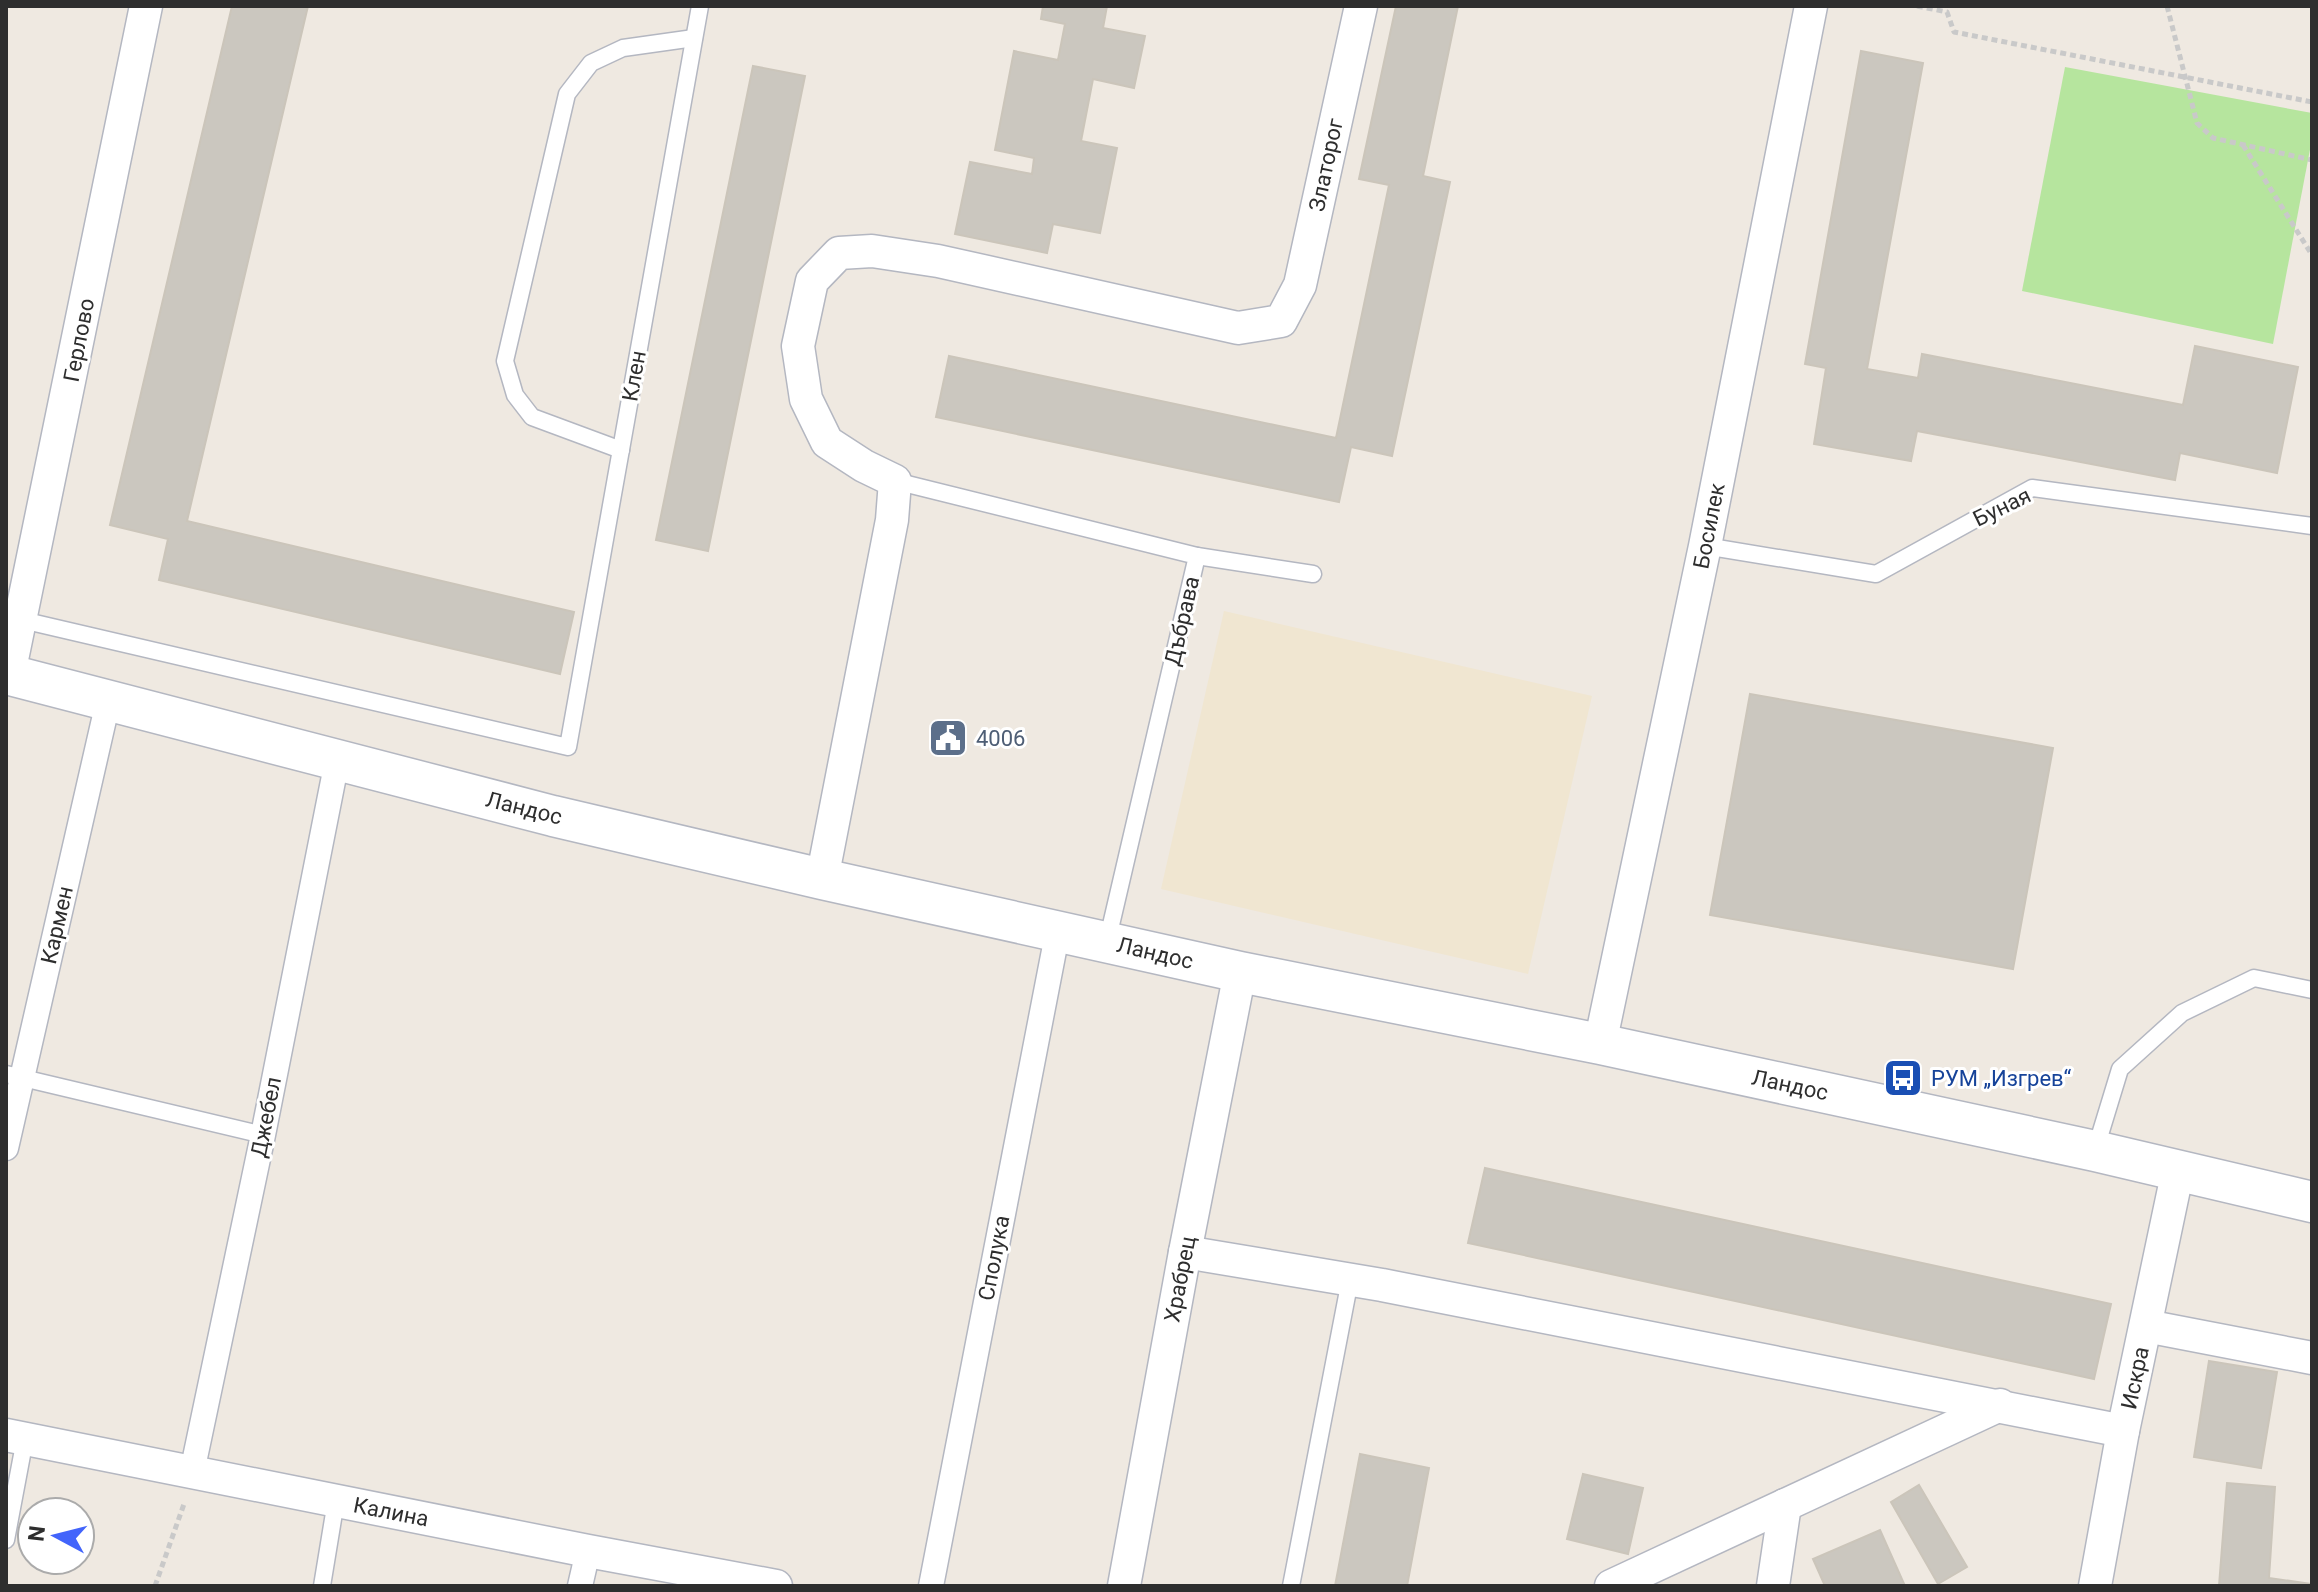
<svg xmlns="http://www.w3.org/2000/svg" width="2318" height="1592" font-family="Roboto,sans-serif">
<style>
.education{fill:#f0e6d1}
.green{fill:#b6e59e}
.building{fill:#cbc7bf;stroke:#cbc5ba;stroke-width:2}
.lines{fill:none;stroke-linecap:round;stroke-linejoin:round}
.service-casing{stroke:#b4b7c1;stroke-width:19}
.pedestrian-casing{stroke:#b4b7c1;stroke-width:27}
.minor-casing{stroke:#b4b7c1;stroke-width:35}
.tertiary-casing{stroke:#b4b7c1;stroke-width:43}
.path{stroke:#c9c9c9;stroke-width:5;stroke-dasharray:6 4;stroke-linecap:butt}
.service{stroke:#fff;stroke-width:16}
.pedestrian{stroke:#fff;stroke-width:24}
.minor{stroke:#fff;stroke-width:32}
.tertiary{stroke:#fff;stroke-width:40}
.labels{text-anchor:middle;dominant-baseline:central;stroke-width:6;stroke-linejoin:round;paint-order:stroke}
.street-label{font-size:22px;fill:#2e2e2e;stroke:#fff}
.service-label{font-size:22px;fill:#4e5e75;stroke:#fff;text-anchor:start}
.transit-label{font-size:22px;fill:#164399;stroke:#fff;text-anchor:start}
</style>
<rect width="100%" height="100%" fill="#efe9e1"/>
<path class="education" d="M1224 611 1592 696 1528 974 1161 889Z"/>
<path class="green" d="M2065 67 2312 113V139L2273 344 2022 291Z"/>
<g class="building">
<path d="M232 6H308L187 521 574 612 560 674 159 580 168 539 110 525Z"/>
<path d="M1043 6H1107L1103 28 1145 36 1134 88 1093 79 1081 141 1117 148 1100 233 1053 224 1047 253 955 234 970 162 1032 174 1034 158 995 150 1014 51 1058 60 1065 24 1041 19Z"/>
<path d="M1396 6H1458L1423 176 1450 182 1392 456 1351 447 1339 502 936 417 949 356 1336 438 1389 185 1359 179Z"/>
<path d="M1861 51 1923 63 1867 369 1918 378 1922 354 2183 405 2195 346 2298 367 2277 473 2180 453 2175 480 1917 431 1911 461 1814 444 1826 368 1805 364Z"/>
<path d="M753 66 805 76 708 551 656 540Z"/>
<path d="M1750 694 2053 748 2013 969 1710 915Z"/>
<path d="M1485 1168 2111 1304 2094 1379 1468 1243Z"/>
<path d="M2209 1361 2277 1372 2261 1468 2194 1457Z"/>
<path d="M1360 1454 1429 1468 1407 1586H1335Z"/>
<path d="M1583 1474 1643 1488 1628 1554 1567 1539Z"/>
<path d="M2227 1483 2275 1487 2269 1578 2312 1584V1586H2219Z"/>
<path d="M1919 1485 1967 1567 1938 1584 1891 1502Z"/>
<path d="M1880 1530 1905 1586H1825L1813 1559Z"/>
</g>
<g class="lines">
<defs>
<g id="service">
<path d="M621 450 532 417 515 395 505 361 567 94 591 63 623 48 694 38"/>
<path d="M895 481 1197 556 1107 942"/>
<path d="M1705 546 1876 574 2032 488 2312 526"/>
<path d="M1197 556 1313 574"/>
<path d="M22 620 568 747 700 6"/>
<path d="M6 1074 263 1135"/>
<path d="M2095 1151 2120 1069 2182 1013 2254 978 2312 990"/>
<path d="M6 1540 25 1439"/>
<path d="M322 1586 336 1501"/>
<path d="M1291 1586 1350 1280"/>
</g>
<g id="pedestrian">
<path d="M6 1148 108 702"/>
<path d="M192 1472 263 1135 337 761"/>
<path d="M580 1586 588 1551"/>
<path d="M931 1586 1058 930"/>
</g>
<g id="minor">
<path d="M9 674 146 6"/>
<path d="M822 879 892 520 895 481 864 466 827 442 806 399 798 346 812 281 839 253 872 251 938 261 1238 328 1281 321 1300 285 1361 6"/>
<path d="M1600 1044 1705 546 1811 6"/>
<path d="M1185 1252 1382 1285 2123 1431"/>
<path d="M2146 1326 2312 1358"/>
<path d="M6 1435 588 1551 776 1586"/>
<path d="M1124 1586 1185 1252 1240 972"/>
<path d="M1611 1586 2000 1405"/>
<path d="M1773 1586 1785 1505"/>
<path d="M2095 1586 2123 1431 2178 1170"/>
</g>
<path id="tertiary" d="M6 674 553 816 822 879 1240 972 1600 1044 2095 1151 2312 1202"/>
</defs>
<use href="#service" class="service-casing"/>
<use href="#pedestrian" class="pedestrian-casing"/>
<use href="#minor" class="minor-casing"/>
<use href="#tertiary" class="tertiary-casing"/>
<g class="path">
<path d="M1917 6 1947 12 1954 32 2312 102"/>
<path d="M2167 6 2197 123 2213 138 2312 160"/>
<path d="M2243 145 2312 255"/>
<path d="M155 1586 184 1504"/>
</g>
<use href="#service" class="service"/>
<use href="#pedestrian" class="pedestrian"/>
<use href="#minor" class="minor"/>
<use href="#tertiary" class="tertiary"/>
</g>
<defs>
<symbol id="civic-square" viewBox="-11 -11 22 22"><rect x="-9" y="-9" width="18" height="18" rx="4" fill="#5c6f8a" stroke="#fff"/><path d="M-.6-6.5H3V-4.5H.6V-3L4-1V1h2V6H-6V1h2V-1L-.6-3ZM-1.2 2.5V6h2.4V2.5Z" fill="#fff"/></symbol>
<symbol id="bus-square" viewBox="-11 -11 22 22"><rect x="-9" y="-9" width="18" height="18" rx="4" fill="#1a4fb4" stroke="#fff"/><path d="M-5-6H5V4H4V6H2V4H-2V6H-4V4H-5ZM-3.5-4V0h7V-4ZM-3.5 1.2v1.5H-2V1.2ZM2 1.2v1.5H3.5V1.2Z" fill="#fff"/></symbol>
</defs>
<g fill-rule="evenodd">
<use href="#civic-square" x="926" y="716" width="44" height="44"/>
<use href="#bus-square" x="1881" y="1056" width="44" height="44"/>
</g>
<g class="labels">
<g class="street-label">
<text transform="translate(1326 165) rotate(-78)">Златорог</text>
<text transform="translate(79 340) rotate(-79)">Герлово</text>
<text transform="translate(634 376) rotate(-80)">Клен</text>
<text transform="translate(2002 507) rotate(-26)">Буная</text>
<text transform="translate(1709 526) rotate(-79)">Босилек</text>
<text transform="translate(1182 621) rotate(-77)">Дъбрава</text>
<text transform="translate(524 808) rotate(14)">Ландос</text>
<text transform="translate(57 925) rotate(-77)">Кармен</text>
<text transform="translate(1155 953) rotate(13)">Ландос</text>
<text transform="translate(1790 1085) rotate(12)">Ландос</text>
<text transform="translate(266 1117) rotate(-79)">Джебел</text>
<text transform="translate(994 1258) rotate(-79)">Сполука</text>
<text transform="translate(1180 1279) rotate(-79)">Храбрец</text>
<text transform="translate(2135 1378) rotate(-78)">Искра</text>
<text transform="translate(391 1512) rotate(11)">Калина</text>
</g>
<g class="service-label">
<text x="976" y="738">4006</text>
</g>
<g class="transit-label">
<text x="1931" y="1078">РУМ „Изгрев“</text>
</g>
</g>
<rect width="2318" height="1592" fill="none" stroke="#2e2e2e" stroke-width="16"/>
<g transform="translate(56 1536) rotate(277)"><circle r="38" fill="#ffffff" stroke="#ababab" stroke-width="2"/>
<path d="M0-6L14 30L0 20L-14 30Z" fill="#4264fb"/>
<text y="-12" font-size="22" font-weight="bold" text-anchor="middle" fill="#2e2e2e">N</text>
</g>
</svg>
